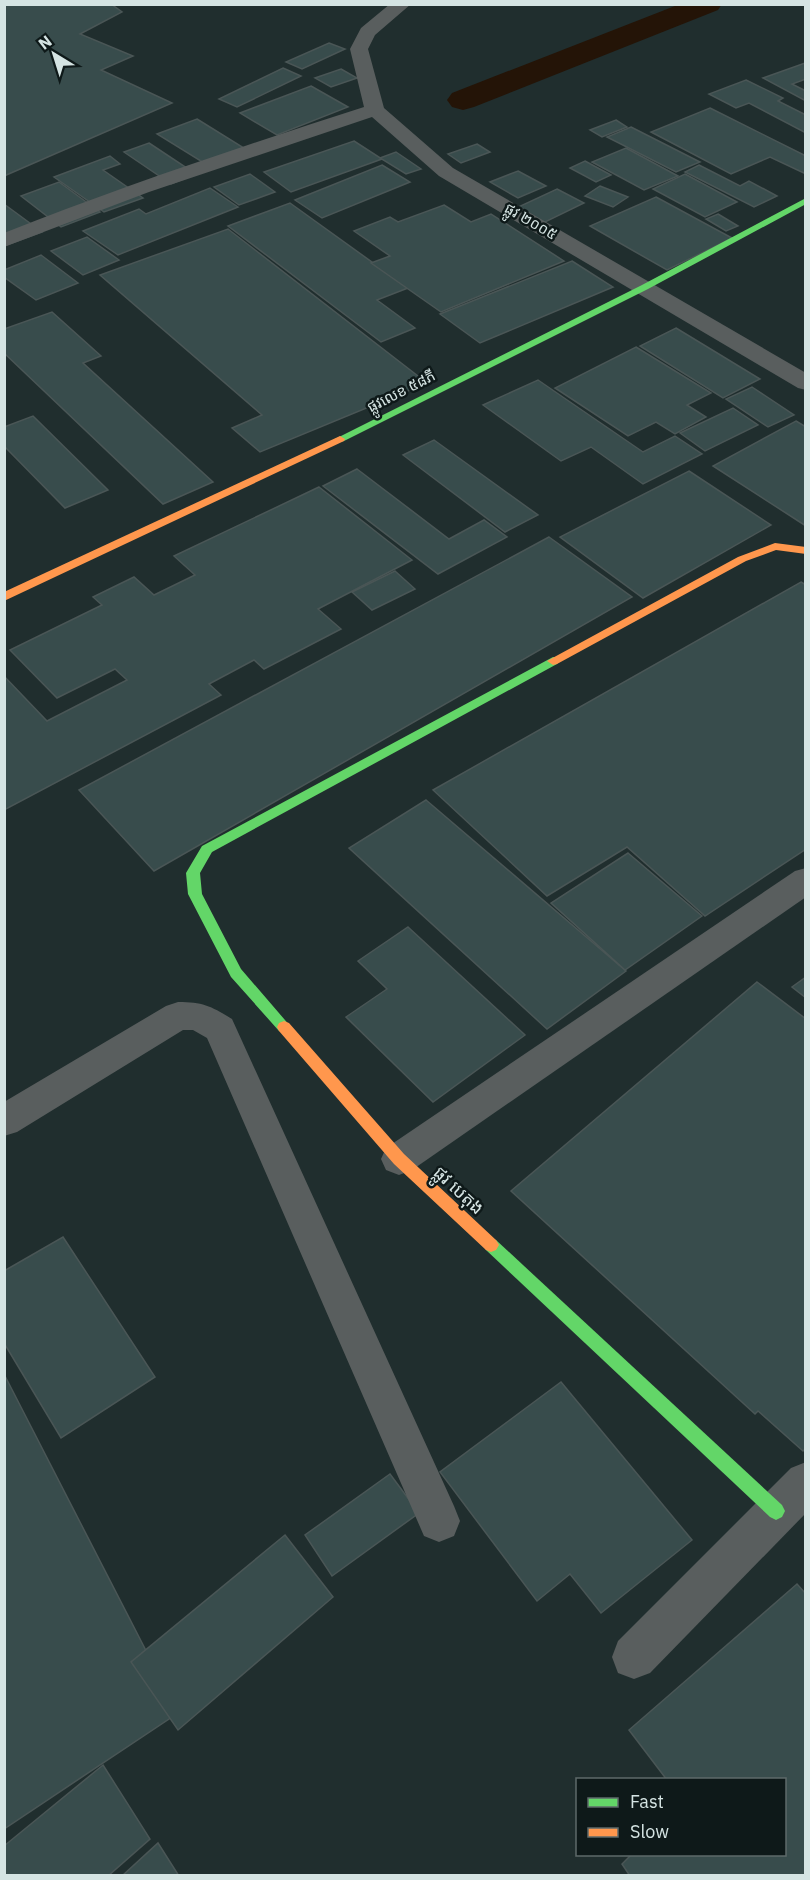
<svg xmlns="http://www.w3.org/2000/svg" width="810" height="1880" font-family="'IBM Plex Sans','Noto Sans Khmer',sans-serif">
<style>
.lines{fill:none;stroke-linecap:round;stroke-linejoin:round}
.canal{fill:#241407;fill-rule:evenodd}
.building{fill:#384c4c;stroke:#4a5656;stroke-width:1.5}
.street{fill:#595e5e;fill-rule:evenodd}
.fast{fill:#63d668;fill-rule:evenodd}
.slow{fill:#ff974d;fill-rule:evenodd}
.labels{text-anchor:middle;dominant-baseline:central;stroke-width:5;stroke-linejoin:round;paint-order:stroke}
.far-street-label{font-size:15px;fill:#d5e4e3;stroke:#0e1919}
.street-label{font-size:18px;fill:#d5e4e3;stroke:#0e1919}
</style>
<rect width="100%" height="100%" fill="#202e2e"/>
<g class="lines">
<path class="canal" d="M680 4H722L718 10 474 107 463 110 452 107 447 100 452 93Z"/>
</g>
<g class="building">
<path d="M4 4H111L122 12 80 34 133 56 101 70 172 103 4 176Z"/>
<path d="M329 43 345 49 302 69 286 62Z"/>
<path d="M805 63 806 79 792 84 806 91V101L763 78Z"/>
<path d="M283 68 301 76 237 107 219 99Z"/>
<path d="M341 69 357 78 331 87 315 78Z"/>
<path d="M746 80 783 98 778 101 806 115V133L749 103 736 108 709 94Z"/>
<path d="M311 86 348 107 277 135 240 113Z"/>
<path d="M710 108 806 156V174L770 157 731 174 651 132Z"/>
<path d="M197 119 252 153 212 168 157 134Z"/>
<path d="M616 120 627 127 602 137 590 130Z"/>
<path d="M631 127 700 162 676 172 607 137Z"/>
<path d="M354 141 382 159 291 192 264 172Z"/>
<path d="M149 143 196 174 171 184 124 152Z"/>
<path d="M477 144 490 152 461 163 448 154Z"/>
<path d="M626 148 678 176 644 190 592 162Z"/>
<path d="M396 152 421 169 406 174 380 158Z"/>
<path d="M110 156 120 164 103 170 143 198 104 212 54 177Z"/>
<path d="M585 161 611 175 596 182 570 168Z"/>
<path d="M382 165 410 182 322 218 295 200Z"/>
<path d="M699 165 740 186 749 181 777 196 754 207 685 172Z"/>
<path d="M518 171 546 186 518 198 490 182Z"/>
<path d="M250 174 275 192 239 205 214 187Z"/>
<path d="M685 174 737 202 705 217 653 189Z"/>
<path d="M59 182 100 212 61 227 21 196Z"/>
<path d="M600 186 628 197 613 207 585 196Z"/>
<path d="M210 188 238 207 118 255 83 231 139 209 146 214Z"/>
<path d="M557 189 584 203 541 224 514 209Z"/>
<path d="M656 197 732 238 667 270 590 226Z"/>
<path d="M290 203 408 288 377 300 415 328 381 342 228 226Z"/>
<path d="M4 204 42 232 4 246Z"/>
<path d="M444 205 471 222 491 214 564 261 441 312 371 263 390 256 354 231 390 217 398 222Z"/>
<path d="M718 214 738 226 726 231 706 219Z"/>
<path d="M228 229 427 383 260 452 232 428 262 415 100 275Z"/>
<path d="M87 237 119 260 83 275 51 251Z"/>
<path d="M41 255 78 283 36 300 4 277V270Z"/>
<path d="M572 261 613 287 480 343 440 314Z"/>
<path d="M52 312 101 356 83 363 213 482 163 504 4 353V329Z"/>
<path d="M676 328 760 379 723 398 640 346Z"/>
<path d="M636 347 711 393 687 405 706 417 675 434 656 422 628 436 555 388Z"/>
<path d="M538 380 643 452 675 436 702 454 643 484 591 447 561 461 483 405Z"/>
<path d="M752 387 794 415 768 427 726 399Z"/>
<path d="M733 408 758 425 705 451 680 433Z"/>
<path d="M33 416 108 490 65 508 4 446V427Z"/>
<path d="M796 421 806 427V526L713 466Z"/>
<path d="M434 440 538 515 505 532 403 455Z"/>
<path d="M357 469 449 539 484 520 507 537 438 574 323 486Z"/>
<path d="M689 471 771 525 643 598 560 537Z"/>
<path d="M319 487 412 560 318 609 341 629 264 669 254 660 209 684 221 695 4 810V676L47 721 127 680 115 669 57 698 10 650 102 605 93 597 134 577 154 595 195 575 174 556Z"/>
<path d="M549 537 632 597 154 871 79 790Z"/>
<path d="M395 571 415 589 372 610 352 592Z"/>
<path d="M801 582 806 585V849L705 916 627 847 547 896 433 790Z"/>
<path d="M426 800 626 971 547 1029 349 848Z"/>
<path d="M628 853 702 916 625 970 551 903Z"/>
<path d="M408 927 525 1035 433 1102 346 1017 387 989 358 961Z"/>
<path d="M806 977V998L792 987Z"/>
<path d="M757 982 806 1019V1448L803 1451 758 1411 755 1414 511 1191Z"/>
<path d="M63 1237 155 1377 61 1438 4 1343V1271Z"/>
<path d="M4 1374 178 1713 4 1829Z"/>
<path d="M561 1382 692 1540 601 1613 570 1574 537 1601 440 1472Z"/>
<path d="M390 1474 419 1513 332 1576 305 1535Z"/>
<path d="M285 1535 333 1597 178 1730 131 1662Z"/>
<path d="M797 1584 806 1594V1876H630L622 1864 632 1854H784V1780H667L629 1730Z"/>
<path d="M103 1765 150 1839 108 1876H4V1846Z"/>
<path d="M158 1843 179 1876H122Z"/>
</g>
<g class="lines">
<g class="street">
<path d="M390 4H411L375 35 368 49 384 108 453 168 806 373V390L798 388 439 176 372 117 149 192 4 247V233C123 186 243 146 364 107L350 49 361 28Z"/>
<path d="M806 868V897L412 1170 399 1175 386 1170 381 1159 386 1148 795 871Z"/>
<path d="M178 1002C203 1002 211 1006 232 1019L454 1506 460 1521 454 1536 439 1542 424 1536 207 1038 193 1030H183L17 1132 4 1136V1102L166 1006Z"/>
<path d="M806 1462V1513L650 1673 634 1679 618 1673 612 1657 618 1641 791 1468Z"/>
</g>
<g class="fast">
<path d="M806 198V204L648 289 344 441 340 442 335 439 642 285Z"/>
<path d="M553 657 557 658 559 661 557 664 212 852 200 873 202 894 241 969 291 1027 289 1031 284 1033 279 1031 231 977 188 894 186 873 202 846Z"/>
<path d="M491 1238 496 1240 782 1505 785 1511 782 1517 776 1520 770 1517 486 1250 483 1245 486 1240Z"/>
</g>
<g class="slow">
<path d="M340 436 345 439 344 441 4 601V592Z"/>
<path d="M775 543 806 547V554L776 550 746 561 557 664 553 665 547 661 738 557Z"/>
<path d="M284 1021 289 1023 404 1154 496 1240 499 1245 496 1250 491 1252 486 1250 394 1164 279 1031 277 1027 279 1023Z"/>
</g>
</g>
<g class="labels">
<g class="far-street-label">
<text transform="translate(531 221) rotate(30)">ផ្លូវ ២០០៥</text>
<text transform="translate(401 391) rotate(-27)">ផ្លូវលេខ ៥៨ភី</text>
</g>
<g class="street-label">
<text transform="translate(459 1190) rotate(43)">ផ្លូវ បេតុង</text>
</g>
</g>
<rect width="810" height="1880" fill="none" stroke="#d5e4e3" stroke-width="12"/>
<rect x="576" y="1778" width="210" height="78" fill="#0e1919" stroke="#5e6a6a" stroke-width="1.5"/>
<rect x="588" y="1798" width="30" height="9" fill="#63d668" stroke="#5e6a6a" stroke-width="1.5"/>
<text x="630" y="1808" font-size="18" fill="#d5e4e3">Fast</text>
<rect x="588" y="1828" width="30" height="9" fill="#ff974d" stroke="#5e6a6a" stroke-width="1.5"/>
<text x="630" y="1838" font-size="18" fill="#d5e4e3">Slow</text>
<g transform="translate(54 54) rotate(322)" stroke="#0e1919" stroke-width="4.5" paint-order="stroke">
<path d="M0-4.5L10 22L0 15L-10 22Z" fill="#d5e4e3"/>
<text y="-9" font-size="16" font-weight="bold" text-anchor="middle" fill="#d5e4e3">N</text>
</g>
</svg>
